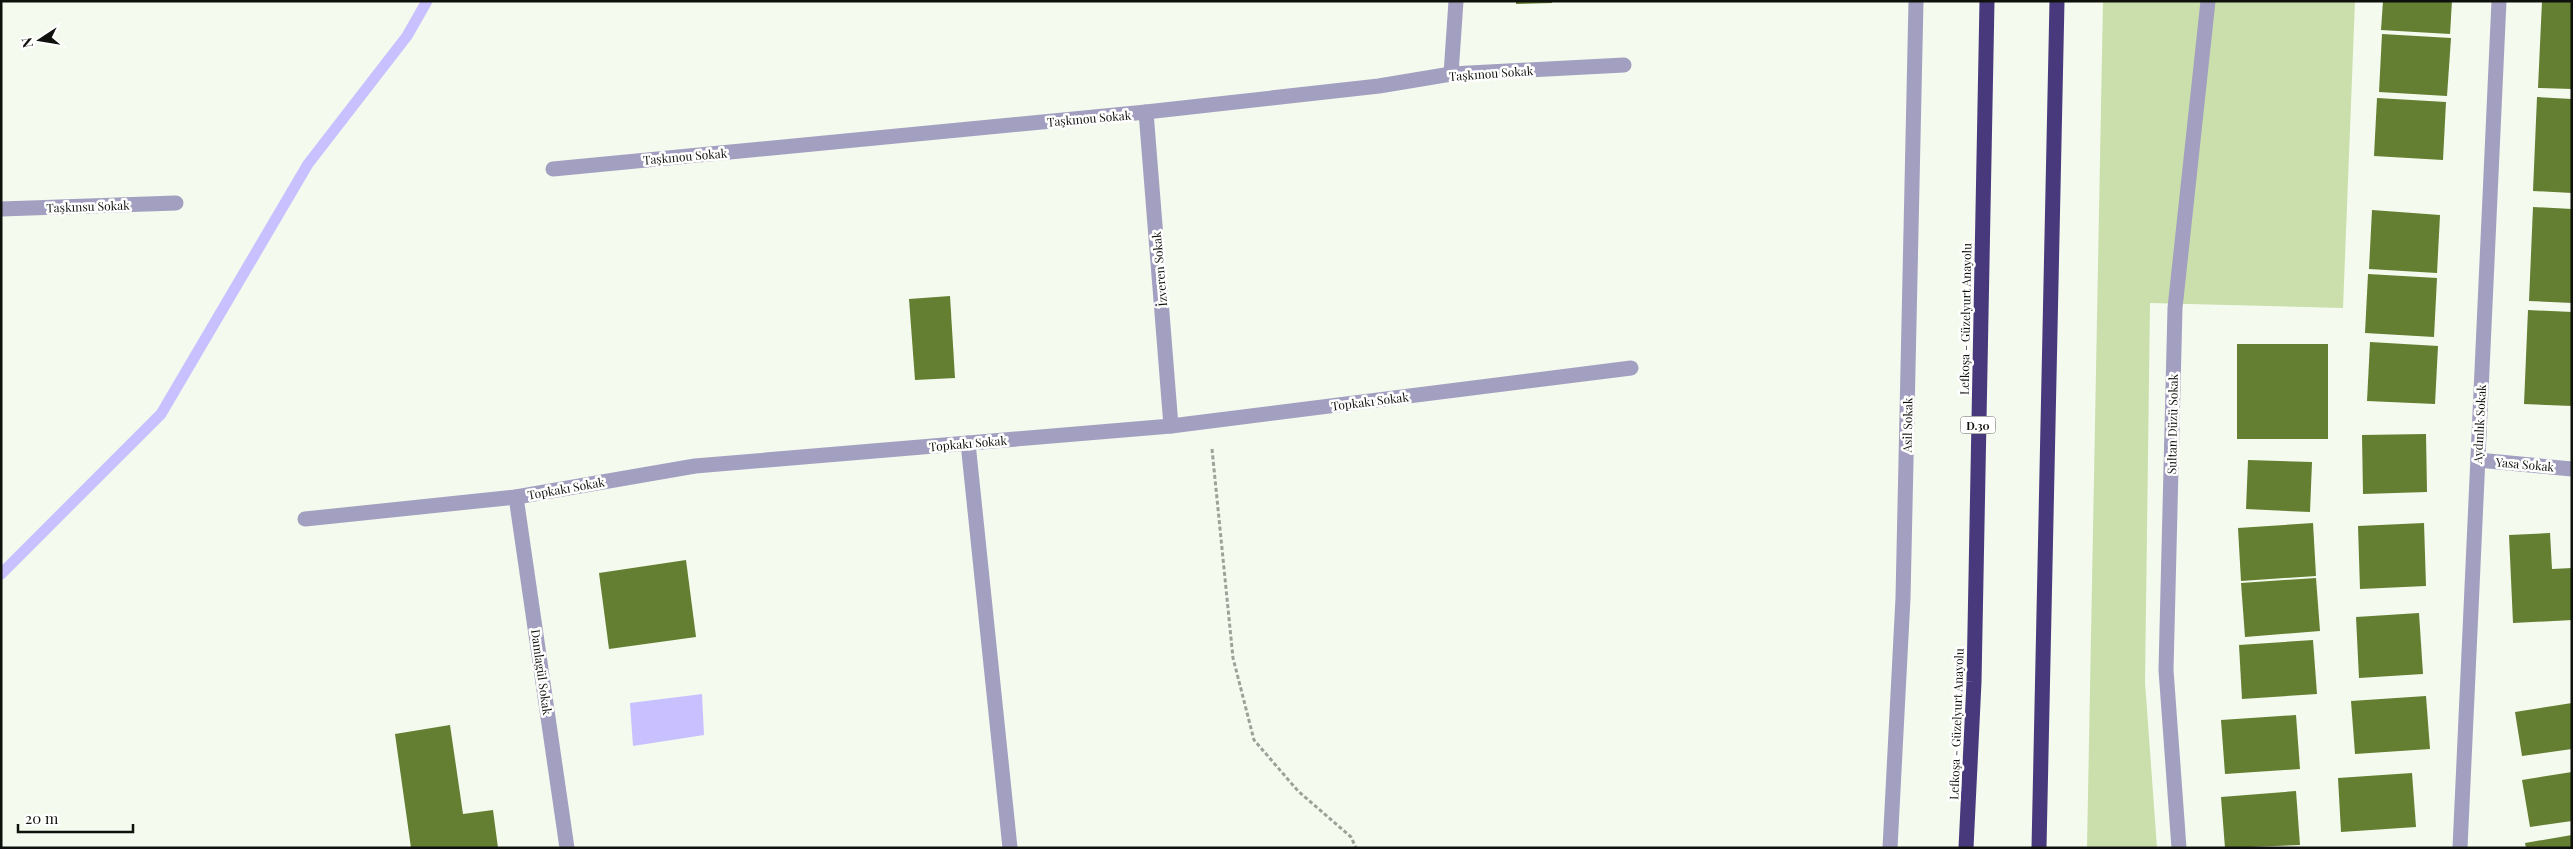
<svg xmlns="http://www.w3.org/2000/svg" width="2573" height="849" font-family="'Playfair Display',serif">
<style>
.green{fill:#cadfab}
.water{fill:#c8c0ff}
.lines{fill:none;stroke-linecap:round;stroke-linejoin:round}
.stream{stroke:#c8c0ff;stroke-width:11}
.building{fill:#647f31}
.path{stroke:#9da298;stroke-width:3;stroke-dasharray:4 2.5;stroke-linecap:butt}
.street{stroke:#a29fc1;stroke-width:15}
.highway{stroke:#48397d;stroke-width:15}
.labels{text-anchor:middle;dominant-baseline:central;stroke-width:5;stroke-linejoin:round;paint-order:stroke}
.shield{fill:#fff;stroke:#575855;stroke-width:1}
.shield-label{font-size:11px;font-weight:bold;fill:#0f110c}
.street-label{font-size:12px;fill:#0f110c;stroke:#fff}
</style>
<rect width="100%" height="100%" fill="#f4faed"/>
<path class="green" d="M2103 1H2355L2343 308 2150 303 2145 682 2157 848H2087Z"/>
<path class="water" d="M702 694 704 735 633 746 630 703Z"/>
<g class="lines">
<path class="stream" d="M1 574 161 414 308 164 407 36 427 1"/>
</g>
<g class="building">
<path d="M1516 1H1552V3L1516 4Z"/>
<path d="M2383 1H2452L2450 34 2381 30Z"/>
<path d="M2542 1H2572V89L2538 88Z"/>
<path d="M2382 34 2451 38 2447 96 2379 92Z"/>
<path d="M2537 97 2572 99V193L2533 191Z"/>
<path d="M2377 98 2446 102 2443 160 2374 156Z"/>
<path d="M2533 207 2572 209V303L2529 301Z"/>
<path d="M2372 210 2440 215 2437 273 2369 269Z"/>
<path d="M2368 274 2437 278 2434 337 2365 333Z"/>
<path d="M950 296 955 378 915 380 909 299Z"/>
<path d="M2528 310 2572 312V406L2524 404Z"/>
<path d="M2370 342 2438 346 2435 404 2367 401Z"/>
<rect x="2237" y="344" width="91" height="95"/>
<path d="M2426 434 2427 492 2363 494 2362 435Z"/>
<path d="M2248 460 2312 462 2310 512 2246 509Z"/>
<path d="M2313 523 2316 576 2241 581 2238 528Z"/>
<path d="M2424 523 2426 586 2360 589 2358 526Z"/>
<path d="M2550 533 2552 569 2572 568V620L2513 623 2509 535Z"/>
<path d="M686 560 696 637 609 649 599 573Z"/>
<path d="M2316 578 2320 631 2245 637 2241 583Z"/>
<path d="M2419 613 2423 674 2359 678 2356 617Z"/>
<path d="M2313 640 2317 694 2242 699 2239 645Z"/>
<path d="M2426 696 2430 749 2355 754 2351 701Z"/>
<path d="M2572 703V749L2522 756 2515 712Z"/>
<path d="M2296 715 2300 769 2225 774 2221 720Z"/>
<path d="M450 725 463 814 493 810 498 848H411L395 734Z"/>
<path d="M2572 772V821L2530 827 2522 780Z"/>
<path d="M2412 773 2416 827 2341 832 2338 778Z"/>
<path d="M2296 791 2300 845 2225 848 2221 797Z"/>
<path d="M2572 835V848H2526L2525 843Z"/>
</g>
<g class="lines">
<path class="path" d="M1212 449 1233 658 1254 740 1298 791 1351 837 1356 848"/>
<g class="street">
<path d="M1451 74 1456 1"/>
<path d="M1146 112 1171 426"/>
<path d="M553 169 1146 112 1379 86 1451 74 1624 65"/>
<path d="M1 209 176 203"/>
<path d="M968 443 1010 848"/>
<path d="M2478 460 2572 469"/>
<path d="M516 497 567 848"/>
<path d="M305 519 516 497 695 466 1171 426 1631 368"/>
<path d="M1890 848 1903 598 1916 1"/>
<path d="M2179 848 2166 670 2175 308 2208 1"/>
<path d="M2460 848 2499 1"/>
</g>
<g class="highway">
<path d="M1966 848 1974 682 1987 1"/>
<path d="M2039 848 2057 1"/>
</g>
</g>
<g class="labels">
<rect class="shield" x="1960.5" y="416.5" width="35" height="17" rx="4"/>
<g class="shield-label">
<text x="1978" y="425">D.30</text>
</g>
<g class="street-label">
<text transform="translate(1491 73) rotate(-4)">Taşkınou Sokak</text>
<text transform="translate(1089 118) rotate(-5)">Taşkınou Sokak</text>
<text transform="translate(685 156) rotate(-5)">Taşkınou Sokak</text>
<text transform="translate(88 206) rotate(-2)">Taşkınsu Sokak</text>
<text transform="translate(1159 269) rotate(-95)">İzveren Sokak</text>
<text transform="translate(1965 319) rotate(-89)">Lefkoşa - Güzelyurt Anayolu</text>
<text transform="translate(1370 401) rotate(-7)">Topkakı Sokak</text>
<text transform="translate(2172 424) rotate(-89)">Sultan Düzü Sokak</text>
<text transform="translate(2479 424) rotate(-87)">Aydınlık Sokak</text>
<text transform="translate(1907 425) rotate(-89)">Asil Sokak</text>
<text transform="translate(968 443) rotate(-5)">Topkakı Sokak</text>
<text transform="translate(2525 464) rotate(5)">Yasa Sokak</text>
<text transform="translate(566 488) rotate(-10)">Topkakı Sokak</text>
<text transform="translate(542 672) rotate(82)">Damlagül Sokak</text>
<text transform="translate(1956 724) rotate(-88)">Lefkoşa - Güzelyurt Anayolu</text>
</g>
</g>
<rect width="2573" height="849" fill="none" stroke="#0f110c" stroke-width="5"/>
<g transform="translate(40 40) rotate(258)" stroke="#ffffff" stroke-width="4" paint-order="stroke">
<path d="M0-4L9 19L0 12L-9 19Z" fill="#0f110c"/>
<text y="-8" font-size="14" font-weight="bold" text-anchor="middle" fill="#0f110c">N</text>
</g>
<path d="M18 824v8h115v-8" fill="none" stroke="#0f110c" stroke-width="2.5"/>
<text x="25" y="824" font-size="15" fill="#0f110c" stroke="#ffffff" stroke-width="4" paint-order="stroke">20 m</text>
</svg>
